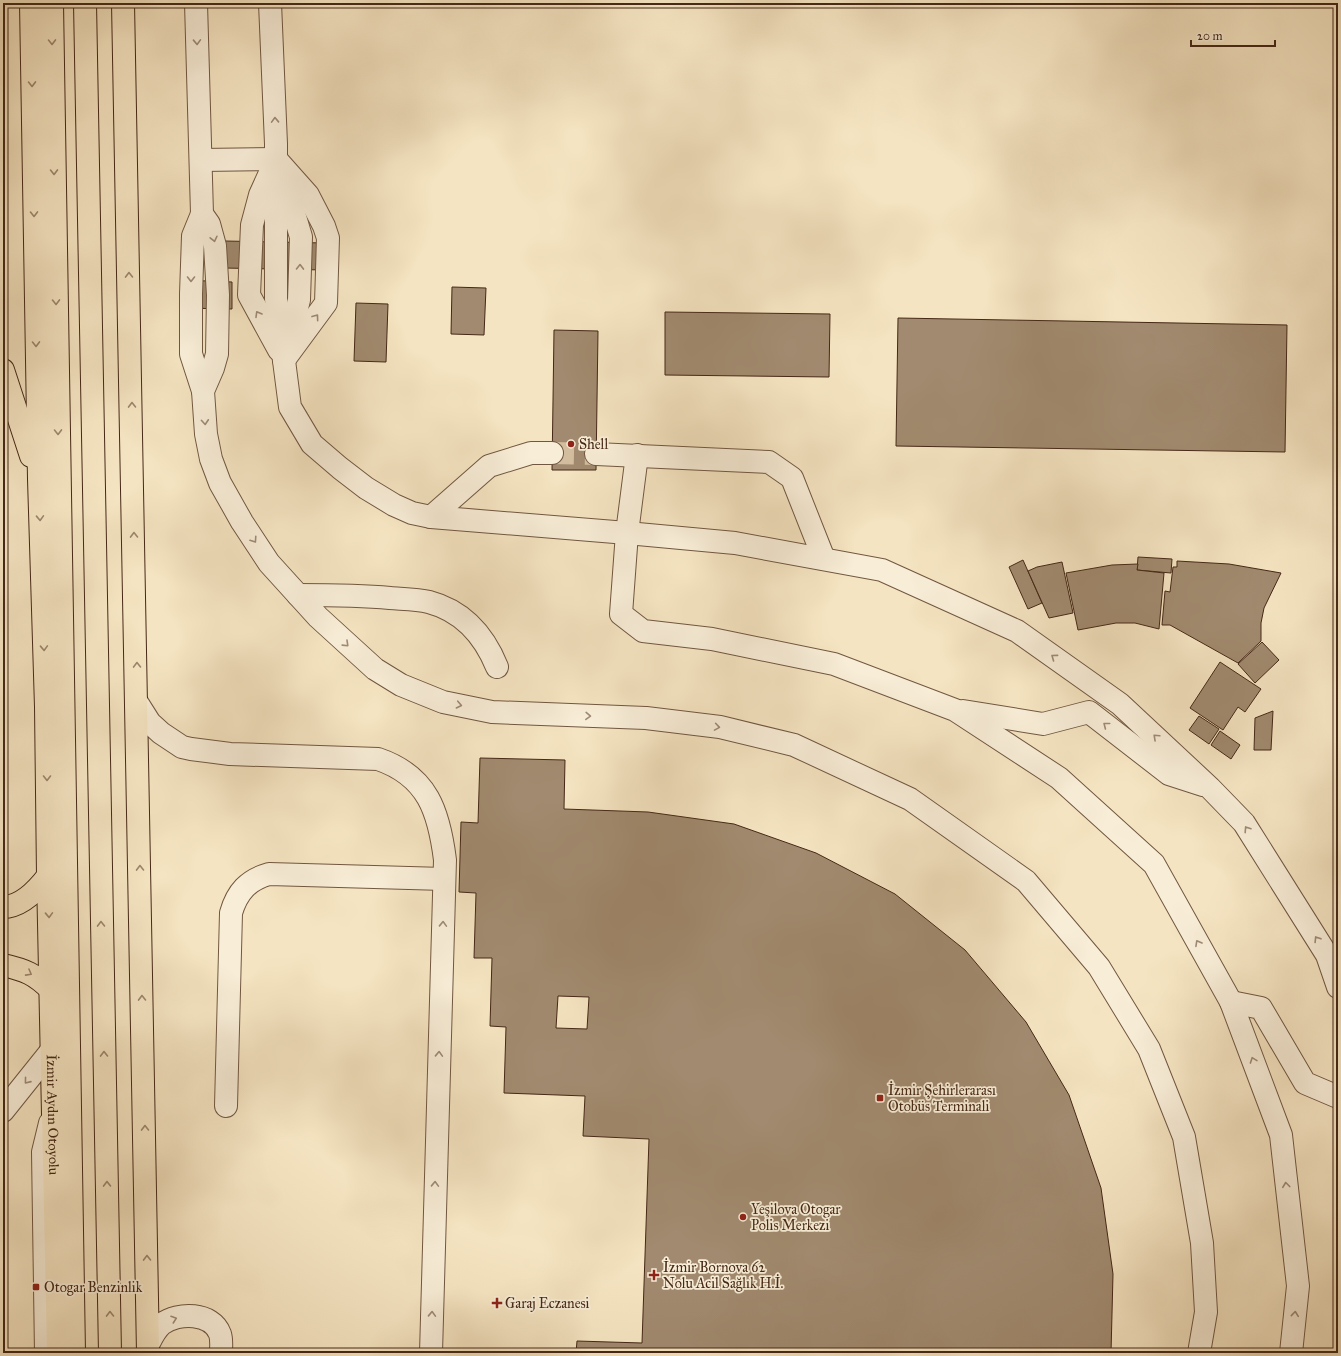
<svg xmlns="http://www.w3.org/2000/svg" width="1341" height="1356" font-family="'IM FELL Great Primer',serif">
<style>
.building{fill:#a18a6f;stroke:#452816;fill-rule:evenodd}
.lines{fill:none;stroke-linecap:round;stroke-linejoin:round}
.minor-tunnel{stroke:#d2be9f;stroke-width:22;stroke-dasharray:22 11;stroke-linecap:butt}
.minor-casing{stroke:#715741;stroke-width:24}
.major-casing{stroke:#452816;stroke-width:24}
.minor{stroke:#f8edd7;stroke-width:22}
.major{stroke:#f5e4c1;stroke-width:22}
.oneway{stroke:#9d866c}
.oneway2{stroke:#9e8a76}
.poi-dot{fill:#8f2418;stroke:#f8edd7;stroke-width:1.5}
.labels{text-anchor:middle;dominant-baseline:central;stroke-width:3.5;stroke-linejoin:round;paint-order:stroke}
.poi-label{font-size:14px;fill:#452816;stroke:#f8edd7;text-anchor:start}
.street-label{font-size:14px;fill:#452816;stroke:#f8edd7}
</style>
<rect width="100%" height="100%" fill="#f5e4c1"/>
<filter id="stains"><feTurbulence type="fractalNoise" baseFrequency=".005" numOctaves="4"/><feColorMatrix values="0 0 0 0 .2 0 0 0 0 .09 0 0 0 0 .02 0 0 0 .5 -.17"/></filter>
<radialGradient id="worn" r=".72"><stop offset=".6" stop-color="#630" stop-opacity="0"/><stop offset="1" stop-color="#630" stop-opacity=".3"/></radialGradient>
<g class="building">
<path d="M225 241 324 243V270L224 268Z"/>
<path d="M183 280 232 282V309L182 308Z"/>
<path d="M452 287 486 288 484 335 451 334Z"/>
<path d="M356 303 388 304 386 362 354 361Z"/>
<path d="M665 312 830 314 829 377 665 375Z"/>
<path d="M898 318 1287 325 1285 452 896 446Z"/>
<path d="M554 330 598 331 596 470H552Z"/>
<path d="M1138 557 1172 559 1171 573 1137 570Z"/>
<path d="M1023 560 1042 603 1028 609 1009 567Z"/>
<path d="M1177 561 1229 564 1281 573 1264 608 1261 623V641L1238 663 1170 625H1162L1165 591 1170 592 1173 567H1177Z"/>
<path d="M1062 562 1073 613 1049 618 1028 571 1037 567Z"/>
<path d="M1138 564 1137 570 1164 573 1159 629 1135 623H1116L1078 630 1066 573 1112 565Z"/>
<path d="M1262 642 1279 660 1255 683 1238 664Z"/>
<path d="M1220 662 1261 689 1245 712 1238 707 1223 730 1190 708Z"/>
<path d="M1273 711 1271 750H1254L1255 718Z"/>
<path d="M1199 716 1219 729 1209 744 1189 730Z"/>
<path d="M1220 731 1240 745 1231 759 1211 745Z"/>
<path d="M480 758 565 760 564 809 648 812 734 824 816 853 895 894 965 950 1026 1022 1069 1095 1101 1188 1113 1274 1111 1353H576L577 1341 642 1343 649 1139 583 1136 585 1096 504 1093 506 1027 490 1026 492 958H474L476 893 459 892 461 822 478 823ZM558 996 589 997 587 1029 556 1028Z"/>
</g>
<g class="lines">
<path class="minor-tunnel" d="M552 453 596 454"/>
<defs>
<g id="minor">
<path d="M196 3 202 214 209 224 215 246 218 295 217 354 213 368 203 391 206 434 211 459 220 483 242 522 269 563 318 617 375 669 401 685 443 702 492 712 646 718 720 727 794 745 910 799 1026 881 1099 967 1149 1049 1184 1137 1202 1243 1206 1312 1199 1353"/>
<path d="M270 3 276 144V299L290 407 312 444 340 468 366 488 394 505 412 513 431 517 627 533 735 543 882 570 1017 631 1120 704 1210 788 1244 823 1327 955 1338 987"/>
<path d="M201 160 276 159 308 195 324 226 328 238 326 303 284 360"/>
<path d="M274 164 260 195 252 225 249 295 279 350"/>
<path d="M282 173 301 237 299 300 287 349"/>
<path d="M202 214 193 236 191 294V354L203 391"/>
<path d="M596 454 769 462 792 478 824 559"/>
<path d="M637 455 627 533 621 614 643 631 712 639 834 664 955 710 1059 778 1154 864 1231 1002 1281 1135 1298 1286 1291 1353"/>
<path d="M431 517 489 466 531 453H552"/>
<path d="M298 595C329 595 359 595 390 598 402 599 417 599 429 602 463 611 484 635 497 667"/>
<path d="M138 704 150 723 161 733 182 747 191 749 230 754 378 759C428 776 439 812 445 860L431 1353"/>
<path d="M963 711 1043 724 1089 712 1169 774 1203 785"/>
<path d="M1231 1002 1261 1008 1305 1083 1338 1097"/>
<path d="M226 1106 231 913C237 892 248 880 269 874L444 879"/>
<path d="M3 1111 51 1051"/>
<path d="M148 1345C152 1337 155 1330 162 1324 178 1312 212 1312 220 1334 222 1340 221 1347 221 1353"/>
<path d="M46 1353 43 1152 50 1123"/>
</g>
<g id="major">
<path id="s1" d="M31 3 39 479 46 707 48 876 58 1353"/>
<path d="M52 3 74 1353"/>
<path d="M85 3 110 1353"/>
<path d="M123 3 148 1353"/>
<path d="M3 370 31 456"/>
<path d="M3 907C21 907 38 889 48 876"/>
<path d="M3 965C25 970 35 974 51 990"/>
</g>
</defs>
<use href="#minor" class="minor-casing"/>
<use href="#major" class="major-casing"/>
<use href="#minor" class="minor"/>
<use href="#major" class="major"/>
</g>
<defs><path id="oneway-chevron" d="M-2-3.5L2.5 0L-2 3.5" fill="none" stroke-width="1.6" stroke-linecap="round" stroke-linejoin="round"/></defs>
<g class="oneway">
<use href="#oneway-chevron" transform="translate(52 42) rotate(89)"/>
<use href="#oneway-chevron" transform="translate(32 84) rotate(89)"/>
<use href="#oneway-chevron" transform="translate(54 172) rotate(89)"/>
<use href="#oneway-chevron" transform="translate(34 214) rotate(89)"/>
<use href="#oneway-chevron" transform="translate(129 275) rotate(-91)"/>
<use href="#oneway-chevron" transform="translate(56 302) rotate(89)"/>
<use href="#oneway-chevron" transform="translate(36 344) rotate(89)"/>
<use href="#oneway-chevron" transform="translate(132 405) rotate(-91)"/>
<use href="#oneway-chevron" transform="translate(58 432) rotate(89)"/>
<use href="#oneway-chevron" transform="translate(40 518) rotate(88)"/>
<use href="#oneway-chevron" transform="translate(134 535) rotate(-91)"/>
<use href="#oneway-chevron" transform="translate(44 648) rotate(88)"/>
<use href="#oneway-chevron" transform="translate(137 665) rotate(-91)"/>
<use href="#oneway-chevron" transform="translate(47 778) rotate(90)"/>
<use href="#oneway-chevron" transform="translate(140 868) rotate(-91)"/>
<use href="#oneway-chevron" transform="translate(49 915) rotate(88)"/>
<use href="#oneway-chevron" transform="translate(101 924) rotate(-91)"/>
<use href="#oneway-chevron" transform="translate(29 973) rotate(29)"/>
<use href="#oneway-chevron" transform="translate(142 998) rotate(-91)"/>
<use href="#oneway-chevron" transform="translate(104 1054) rotate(-91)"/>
<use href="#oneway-chevron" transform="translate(145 1128) rotate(-91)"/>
<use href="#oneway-chevron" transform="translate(107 1184) rotate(-91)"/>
<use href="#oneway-chevron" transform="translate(147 1258) rotate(-91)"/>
<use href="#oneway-chevron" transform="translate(110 1314) rotate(-91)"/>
</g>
<g class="oneway2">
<use href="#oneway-chevron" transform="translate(197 42) rotate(88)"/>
<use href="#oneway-chevron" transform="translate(275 120) rotate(-92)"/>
<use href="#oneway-chevron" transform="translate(214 239) rotate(77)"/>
<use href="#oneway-chevron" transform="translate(300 267) rotate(-89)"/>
<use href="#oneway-chevron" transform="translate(191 279) rotate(90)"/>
<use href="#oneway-chevron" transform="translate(258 314) rotate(-120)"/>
<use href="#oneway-chevron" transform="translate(316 317) rotate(-54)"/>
<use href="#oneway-chevron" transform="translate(205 422) rotate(86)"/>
<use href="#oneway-chevron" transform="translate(254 540) rotate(56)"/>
<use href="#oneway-chevron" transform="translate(346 644) rotate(44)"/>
<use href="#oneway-chevron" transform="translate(1054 657) rotate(-144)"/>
<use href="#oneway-chevron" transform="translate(459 705) rotate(12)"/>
<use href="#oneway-chevron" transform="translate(588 716) rotate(2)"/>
<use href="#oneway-chevron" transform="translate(1106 725) rotate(-142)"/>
<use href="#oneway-chevron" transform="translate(717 727) rotate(9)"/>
<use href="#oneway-chevron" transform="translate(1156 737) rotate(-137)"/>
<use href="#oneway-chevron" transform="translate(1247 829) rotate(-123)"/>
<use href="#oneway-chevron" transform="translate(443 924) rotate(-88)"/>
<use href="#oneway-chevron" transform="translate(1317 939) rotate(-122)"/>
<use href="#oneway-chevron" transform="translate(1198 943) rotate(-119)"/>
<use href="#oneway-chevron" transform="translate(439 1054) rotate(-88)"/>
<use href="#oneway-chevron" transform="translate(1253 1060) rotate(-110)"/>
<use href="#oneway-chevron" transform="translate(27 1081) rotate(129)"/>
<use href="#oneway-chevron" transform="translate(435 1184) rotate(-88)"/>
<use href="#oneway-chevron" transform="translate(1286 1185) rotate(-97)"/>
<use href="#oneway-chevron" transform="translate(432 1314) rotate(-88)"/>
<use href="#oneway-chevron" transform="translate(1295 1314) rotate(-84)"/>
<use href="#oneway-chevron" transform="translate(174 1319) rotate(-19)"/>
</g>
<g class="poi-dot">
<circle cx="571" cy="444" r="4"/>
<rect x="876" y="1094" width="8" height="8" rx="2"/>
<circle cx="743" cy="1217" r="4"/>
<path d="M652 1269h4v4h4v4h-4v4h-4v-4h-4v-4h4z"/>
<rect x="32" y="1283" width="8" height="8" rx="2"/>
<path d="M495 1297h4v4h4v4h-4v4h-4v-4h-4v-4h4z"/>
</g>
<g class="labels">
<g class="poi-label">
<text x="579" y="444">Shell</text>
<text x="888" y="1090">İzmir Şehirlerarası<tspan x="888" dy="16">Otobüs Terminali</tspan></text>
<text x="751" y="1209">Yeşilova Otogar<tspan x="751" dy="16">Polis Merkezi</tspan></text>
<text x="663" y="1267">İzmir Bornova 62<tspan x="663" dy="16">Nolu Acil Sağlık H.İ.</tspan></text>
<text x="44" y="1287">Otogar Benzinlik</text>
<text x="505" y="1303">Garaj Eczanesi</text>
</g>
<g class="street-label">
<text stroke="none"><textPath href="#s1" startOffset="1112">İzmir Aydın Otoyolu</textPath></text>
</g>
</g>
<rect width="1341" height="1356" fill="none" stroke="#f5e4c1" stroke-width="16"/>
<rect x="4" y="4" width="1333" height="1348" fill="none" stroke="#452816" stroke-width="2"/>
<rect x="8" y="8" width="1325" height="1340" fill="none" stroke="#452816"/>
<path d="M1191 40v6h84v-6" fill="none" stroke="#452816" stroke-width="2"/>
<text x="1197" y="40" font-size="12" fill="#452816" stroke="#f8edd7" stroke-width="3" paint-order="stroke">20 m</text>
<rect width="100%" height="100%" filter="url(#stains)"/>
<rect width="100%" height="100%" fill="url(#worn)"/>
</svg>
